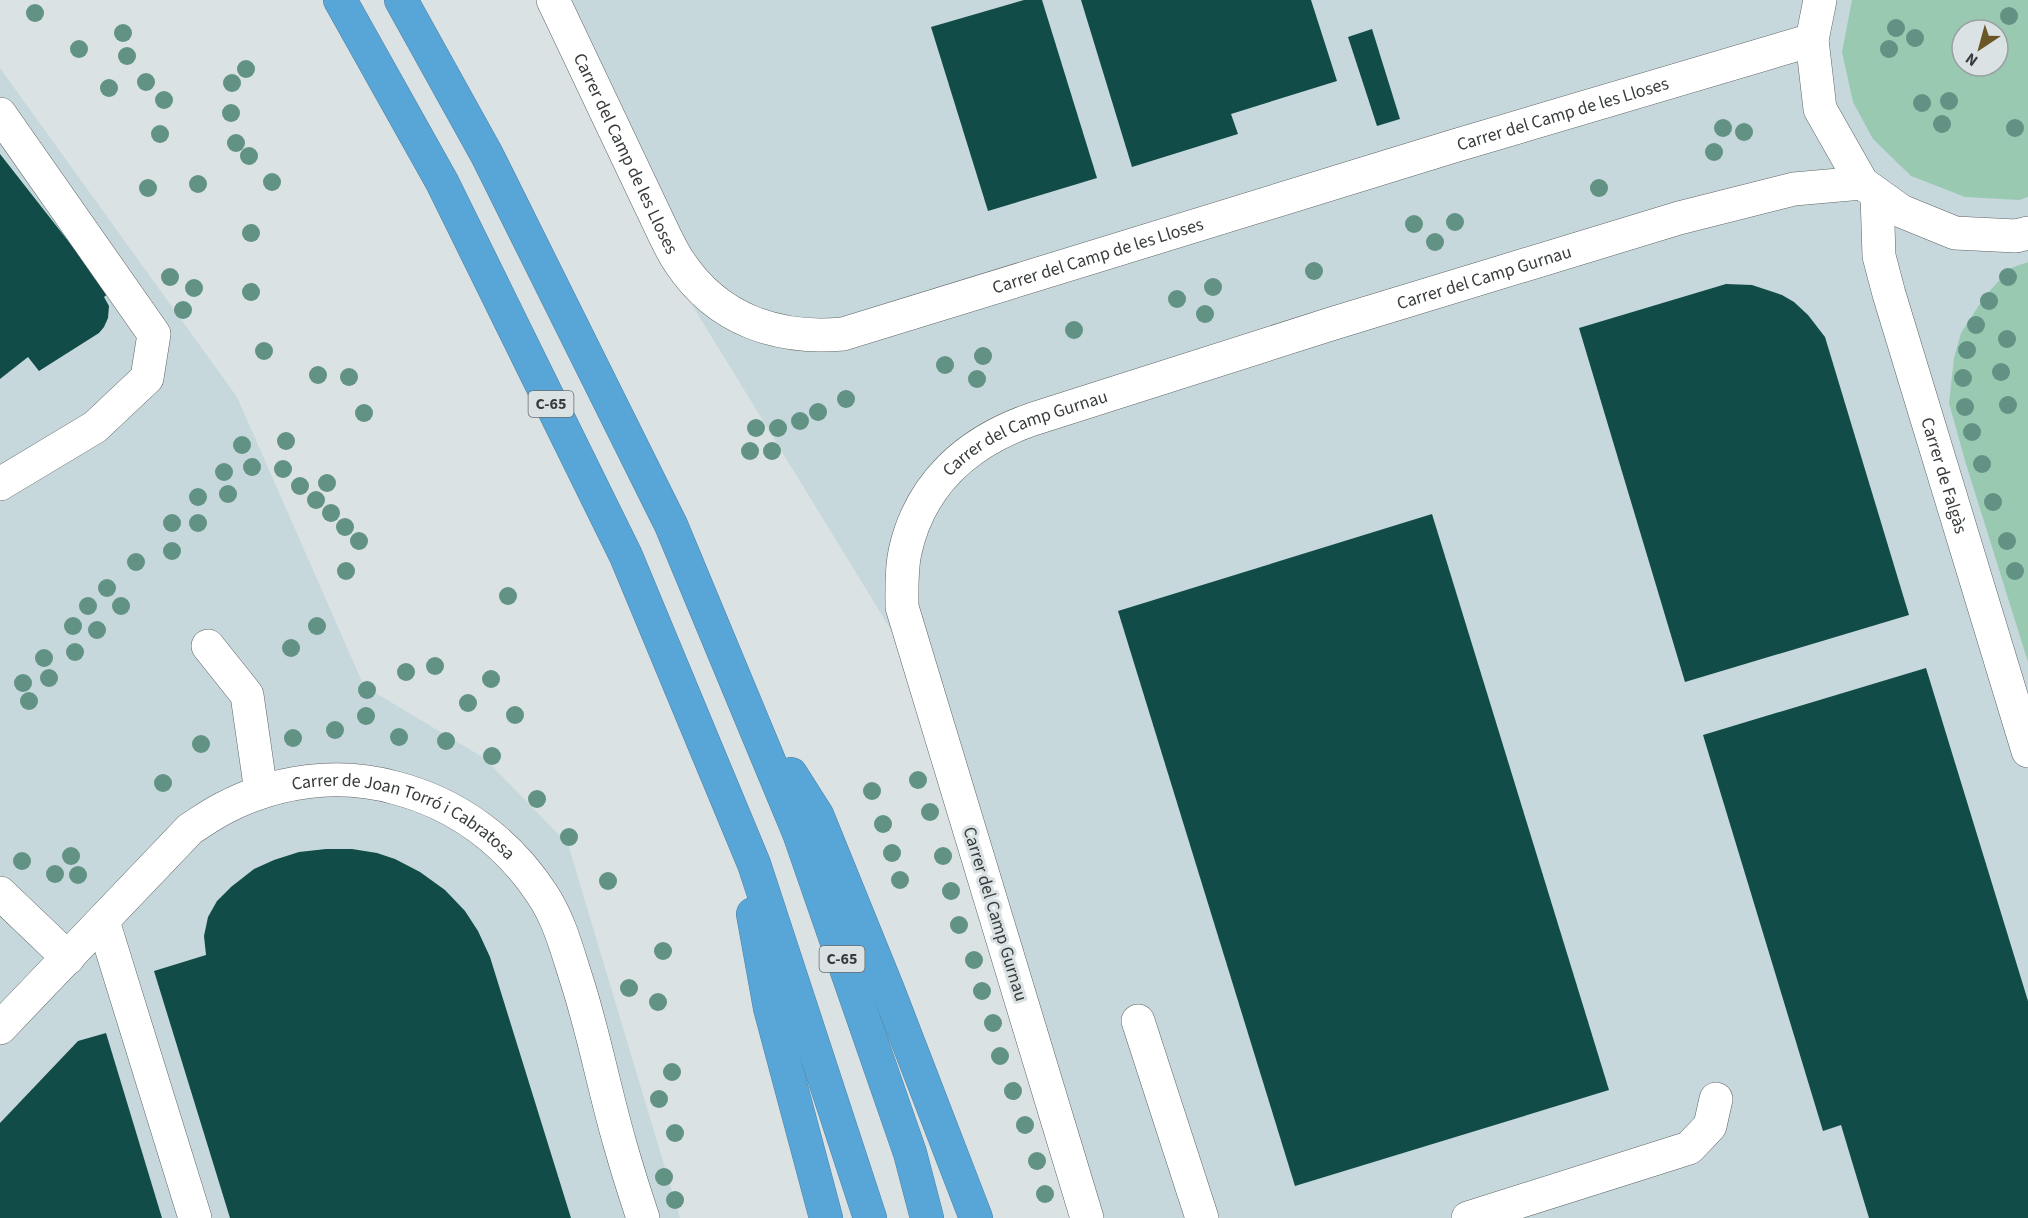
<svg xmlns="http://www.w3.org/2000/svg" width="2028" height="1218" font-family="'Source Sans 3',sans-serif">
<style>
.built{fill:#c7d8dc;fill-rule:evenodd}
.green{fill:#99c9b1;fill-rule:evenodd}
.building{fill:#114c48}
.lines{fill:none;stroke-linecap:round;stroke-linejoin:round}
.minor-casing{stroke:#5d6466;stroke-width:34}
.highway-casing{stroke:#4d81a2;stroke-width:34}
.minor{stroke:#fff;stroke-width:33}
.highway{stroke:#58a6d8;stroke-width:33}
.tree{fill:#629284}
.labels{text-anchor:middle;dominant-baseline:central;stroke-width:6;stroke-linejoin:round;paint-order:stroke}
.shield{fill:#dae2e4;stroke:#696e6f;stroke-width:1.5}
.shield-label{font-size:16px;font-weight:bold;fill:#393c3d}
.street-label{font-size:18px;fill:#393c3d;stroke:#dae2e4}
</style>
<rect width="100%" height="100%" fill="#dae2e4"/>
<g class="built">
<path d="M536 0H2028V1218H1080L899 643 656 246ZM1962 30H1998V66H1962Z"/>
<path d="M0 68 237 397 364 686 484 758 568 844 680 1218H0Z"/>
</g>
<g class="green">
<path d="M1852 0H2028V197L2019 200 1965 197 1911 176 1873 139 1853 102 1842 52ZM1962 30H1998V66H1962Z"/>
<path d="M2028 262V662L1966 464 1949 403 1954 358 1961 333 1985 296 2011 268Z"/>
</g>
<g class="building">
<path d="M1024 0H1042L1097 178 988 211 931 27Z"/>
<path d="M1081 0H1311L1337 81 1231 114 1238 134 1132 167Z"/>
<path d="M1372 29 1400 119 1377 126 1348 37Z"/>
<path d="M0 154 109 293 104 297 109 306 108 318 104 327 99 333 39 371 28 357 0 379Z"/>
<path d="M1726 284 1752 285 1782 295 1794 302 1808 315 1825 337 1909 615 1685 682 1579 328Z"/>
<path d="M1432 514 1609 1090 1295 1186 1118 611Z"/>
<path d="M1926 668 2028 1001V1218H1869L1841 1125 1823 1131 1703 735Z"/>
<path d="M326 849H352L377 853 395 859 420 872 445 890 465 911 478 931 490 957 571 1218H230L154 971 206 955 204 936 208 917 217 901 231 887 254 869 274 860 299 852Z"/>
<path d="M106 1033 162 1218H0V1123L78 1041Z"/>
</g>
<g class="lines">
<defs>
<g id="minor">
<path id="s1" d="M553 0 664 234C669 244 674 255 680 263 718 320 778 340 843 334L1454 146 1812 40"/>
<path d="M1820 0 1812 40 1820 109 1862 183 1901 211 1955 233 2016 236 2028 233"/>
<path d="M0 114 154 334 147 378 95 427 0 484"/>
<path id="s2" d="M1877 195 1879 256 1889 294 2028 751"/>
<path d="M208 646 247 695 261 792"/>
<path d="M0 893 68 958"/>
<path d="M103 921 195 1218"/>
<path d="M1138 1021 1202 1218"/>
<path id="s3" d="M0 1028 190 829C201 822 212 814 224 808 277 780 339 772 396 788 457 804 507 841 542 894 559 919 567 950 576 978 594 1033 604 1089 620 1144 627 1169 635 1194 643 1218"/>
<path id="s4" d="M1087 1218 902 607C902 589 901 570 905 552 920 483 969 441 1033 419L1331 324 1679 218 1794 189 1862 183"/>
<path d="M1468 1218 1689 1148 1710 1126 1716 1099"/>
</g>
<g id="highway">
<path d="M340 0 442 182 626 556 754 864 870 1218"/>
<path d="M401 0 487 155 671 525 799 833 910 1153 927 1218"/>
<path d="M791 774 817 815 888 990 976 1218"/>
<path d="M753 914 770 1008 826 1218"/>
</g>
</defs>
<use href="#minor" class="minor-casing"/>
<use href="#highway" class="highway-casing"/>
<use href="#minor" class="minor"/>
<use href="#highway" class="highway"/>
</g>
<g class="tree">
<circle cx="35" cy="13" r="9"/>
<circle cx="2009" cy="16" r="9"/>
<circle cx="1896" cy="28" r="9"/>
<circle cx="123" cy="33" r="9"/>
<circle cx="1915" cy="38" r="9"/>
<circle cx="79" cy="49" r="9"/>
<circle cx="1889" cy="49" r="9"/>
<circle cx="127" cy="56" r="9"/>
<circle cx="246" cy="69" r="9"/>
<circle cx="146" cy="82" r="9"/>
<circle cx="232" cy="83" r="9"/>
<circle cx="109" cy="88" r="9"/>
<circle cx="164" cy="100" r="9"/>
<circle cx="1949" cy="101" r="9"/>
<circle cx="1922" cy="103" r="9"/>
<circle cx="231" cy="113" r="9"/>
<circle cx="1942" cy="124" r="9"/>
<circle cx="1723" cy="128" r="9"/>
<circle cx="2015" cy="128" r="9"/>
<circle cx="1744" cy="132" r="9"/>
<circle cx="160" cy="134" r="9"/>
<circle cx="236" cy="143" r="9"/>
<circle cx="1714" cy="152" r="9"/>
<circle cx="249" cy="156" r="9"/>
<circle cx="272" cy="182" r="9"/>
<circle cx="198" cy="184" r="9"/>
<circle cx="148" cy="188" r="9"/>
<circle cx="1599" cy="188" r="9"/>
<circle cx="1455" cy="222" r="9"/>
<circle cx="1414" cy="224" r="9"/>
<circle cx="251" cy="233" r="9"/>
<circle cx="1435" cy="242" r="9"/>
<circle cx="1314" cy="271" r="9"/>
<circle cx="170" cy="277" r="9"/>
<circle cx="2008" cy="277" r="9"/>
<circle cx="1213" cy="287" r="9"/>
<circle cx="194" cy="288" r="9"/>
<circle cx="251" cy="292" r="9"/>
<circle cx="1177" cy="299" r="9"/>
<circle cx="1989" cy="301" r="9"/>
<circle cx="183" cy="310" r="9"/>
<circle cx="1205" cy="314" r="9"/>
<circle cx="1976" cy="325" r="9"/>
<circle cx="1074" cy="330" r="9"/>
<circle cx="2007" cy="339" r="9"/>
<circle cx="1967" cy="350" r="9"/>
<circle cx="264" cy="351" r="9"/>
<circle cx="983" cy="356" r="9"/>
<circle cx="945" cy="365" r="9"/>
<circle cx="2001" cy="372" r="9"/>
<circle cx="318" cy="375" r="9"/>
<circle cx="349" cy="377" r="9"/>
<circle cx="1963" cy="378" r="9"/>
<circle cx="977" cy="379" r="9"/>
<circle cx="846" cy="399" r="9"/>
<circle cx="2008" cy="405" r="9"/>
<circle cx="1965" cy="407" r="9"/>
<circle cx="818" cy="412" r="9"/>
<circle cx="364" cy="413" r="9"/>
<circle cx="800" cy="421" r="9"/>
<circle cx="756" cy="428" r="9"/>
<circle cx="778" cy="428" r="9"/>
<circle cx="1972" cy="432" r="9"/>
<circle cx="286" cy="441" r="9"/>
<circle cx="242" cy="445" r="9"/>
<circle cx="750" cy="451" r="9"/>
<circle cx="772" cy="451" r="9"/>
<circle cx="1982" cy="464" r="9"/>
<circle cx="252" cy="467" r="9"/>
<circle cx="283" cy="469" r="9"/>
<circle cx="224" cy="472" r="9"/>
<circle cx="327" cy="483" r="9"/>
<circle cx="300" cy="486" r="9"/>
<circle cx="228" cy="494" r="9"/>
<circle cx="198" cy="497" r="9"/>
<circle cx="316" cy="500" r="9"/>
<circle cx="1993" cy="502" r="9"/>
<circle cx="331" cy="513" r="9"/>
<circle cx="172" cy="523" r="9"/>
<circle cx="198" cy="523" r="9"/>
<circle cx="345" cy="527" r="9"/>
<circle cx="359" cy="541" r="9"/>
<circle cx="2007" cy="541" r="9"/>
<circle cx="172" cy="551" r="9"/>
<circle cx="136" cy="562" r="9"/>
<circle cx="346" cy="571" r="9"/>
<circle cx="2015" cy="571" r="9"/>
<circle cx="107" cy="588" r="9"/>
<circle cx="508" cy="596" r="9"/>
<circle cx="88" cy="606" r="9"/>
<circle cx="121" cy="606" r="9"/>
<circle cx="73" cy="626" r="9"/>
<circle cx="317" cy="626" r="9"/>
<circle cx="97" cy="630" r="9"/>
<circle cx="291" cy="648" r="9"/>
<circle cx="75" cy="652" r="9"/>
<circle cx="44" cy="658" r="9"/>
<circle cx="435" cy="666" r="9"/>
<circle cx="406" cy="672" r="9"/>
<circle cx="49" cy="678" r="9"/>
<circle cx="491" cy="679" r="9"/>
<circle cx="23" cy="683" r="9"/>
<circle cx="367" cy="690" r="9"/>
<circle cx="29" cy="701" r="9"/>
<circle cx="468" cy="703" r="9"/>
<circle cx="515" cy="715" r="9"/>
<circle cx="366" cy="716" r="9"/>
<circle cx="335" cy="730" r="9"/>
<circle cx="399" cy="737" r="9"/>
<circle cx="293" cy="738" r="9"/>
<circle cx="446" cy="741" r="9"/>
<circle cx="201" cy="744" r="9"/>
<circle cx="492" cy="756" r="9"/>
<circle cx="918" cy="780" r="9"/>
<circle cx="163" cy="783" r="9"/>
<circle cx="872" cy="791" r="9"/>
<circle cx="537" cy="799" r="9"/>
<circle cx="930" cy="812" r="9"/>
<circle cx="883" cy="824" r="9"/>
<circle cx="569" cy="837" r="9"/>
<circle cx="892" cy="853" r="9"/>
<circle cx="71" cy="856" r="9"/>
<circle cx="943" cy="856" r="9"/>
<circle cx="22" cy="861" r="9"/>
<circle cx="55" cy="874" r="9"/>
<circle cx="78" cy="875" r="9"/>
<circle cx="900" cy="880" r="9"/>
<circle cx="608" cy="881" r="9"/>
<circle cx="951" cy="891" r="9"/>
<circle cx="959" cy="925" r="9"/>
<circle cx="663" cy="951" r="9"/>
<circle cx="974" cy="960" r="9"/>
<circle cx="629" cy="988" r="9"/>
<circle cx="982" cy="991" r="9"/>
<circle cx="658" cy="1002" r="9"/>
<circle cx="993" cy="1023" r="9"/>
<circle cx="1000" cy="1056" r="9"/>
<circle cx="672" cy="1072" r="9"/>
<circle cx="1013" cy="1091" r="9"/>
<circle cx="659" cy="1099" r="9"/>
<circle cx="1025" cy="1125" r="9"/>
<circle cx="675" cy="1133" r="9"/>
<circle cx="1037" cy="1161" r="9"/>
<circle cx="664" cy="1177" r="9"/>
<circle cx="1045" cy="1194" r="9"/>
<circle cx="675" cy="1200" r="9"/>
</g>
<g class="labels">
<g class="shield">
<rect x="528.5" y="391" width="45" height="26" rx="4.5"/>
<rect x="819.5" y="946" width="45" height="26" rx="4.5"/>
</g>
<g class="shield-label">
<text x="551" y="404">C-65</text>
<text x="842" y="959">C-65</text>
</g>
<g class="street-label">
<text stroke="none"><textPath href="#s1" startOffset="1232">Carrer del Camp de les Lloses</textPath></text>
<text stroke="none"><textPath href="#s1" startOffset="170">Carrer del Camp de les Lloses</textPath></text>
<text stroke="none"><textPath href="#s1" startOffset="746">Carrer del Camp de les Lloses</textPath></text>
<text stroke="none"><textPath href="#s4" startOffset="1360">Carrer del Camp Gurnau</textPath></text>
<text stroke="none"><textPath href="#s4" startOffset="874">Carrer del Camp Gurnau</textPath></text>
<text stroke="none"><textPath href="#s2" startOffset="290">Carrer de Falgàs</textPath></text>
<text stroke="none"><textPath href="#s3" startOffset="508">Carrer de Joan Torró i Cabratosa</textPath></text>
<text transform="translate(995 914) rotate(73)">Carrer del Camp Gurnau</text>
</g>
</g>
<g transform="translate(1980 48) rotate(216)"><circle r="28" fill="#dae2e4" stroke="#9aa0a1" stroke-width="1.5"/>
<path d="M0-4.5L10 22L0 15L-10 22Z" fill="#6b5625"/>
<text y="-9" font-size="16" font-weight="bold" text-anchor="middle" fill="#393c3d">N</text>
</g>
</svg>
